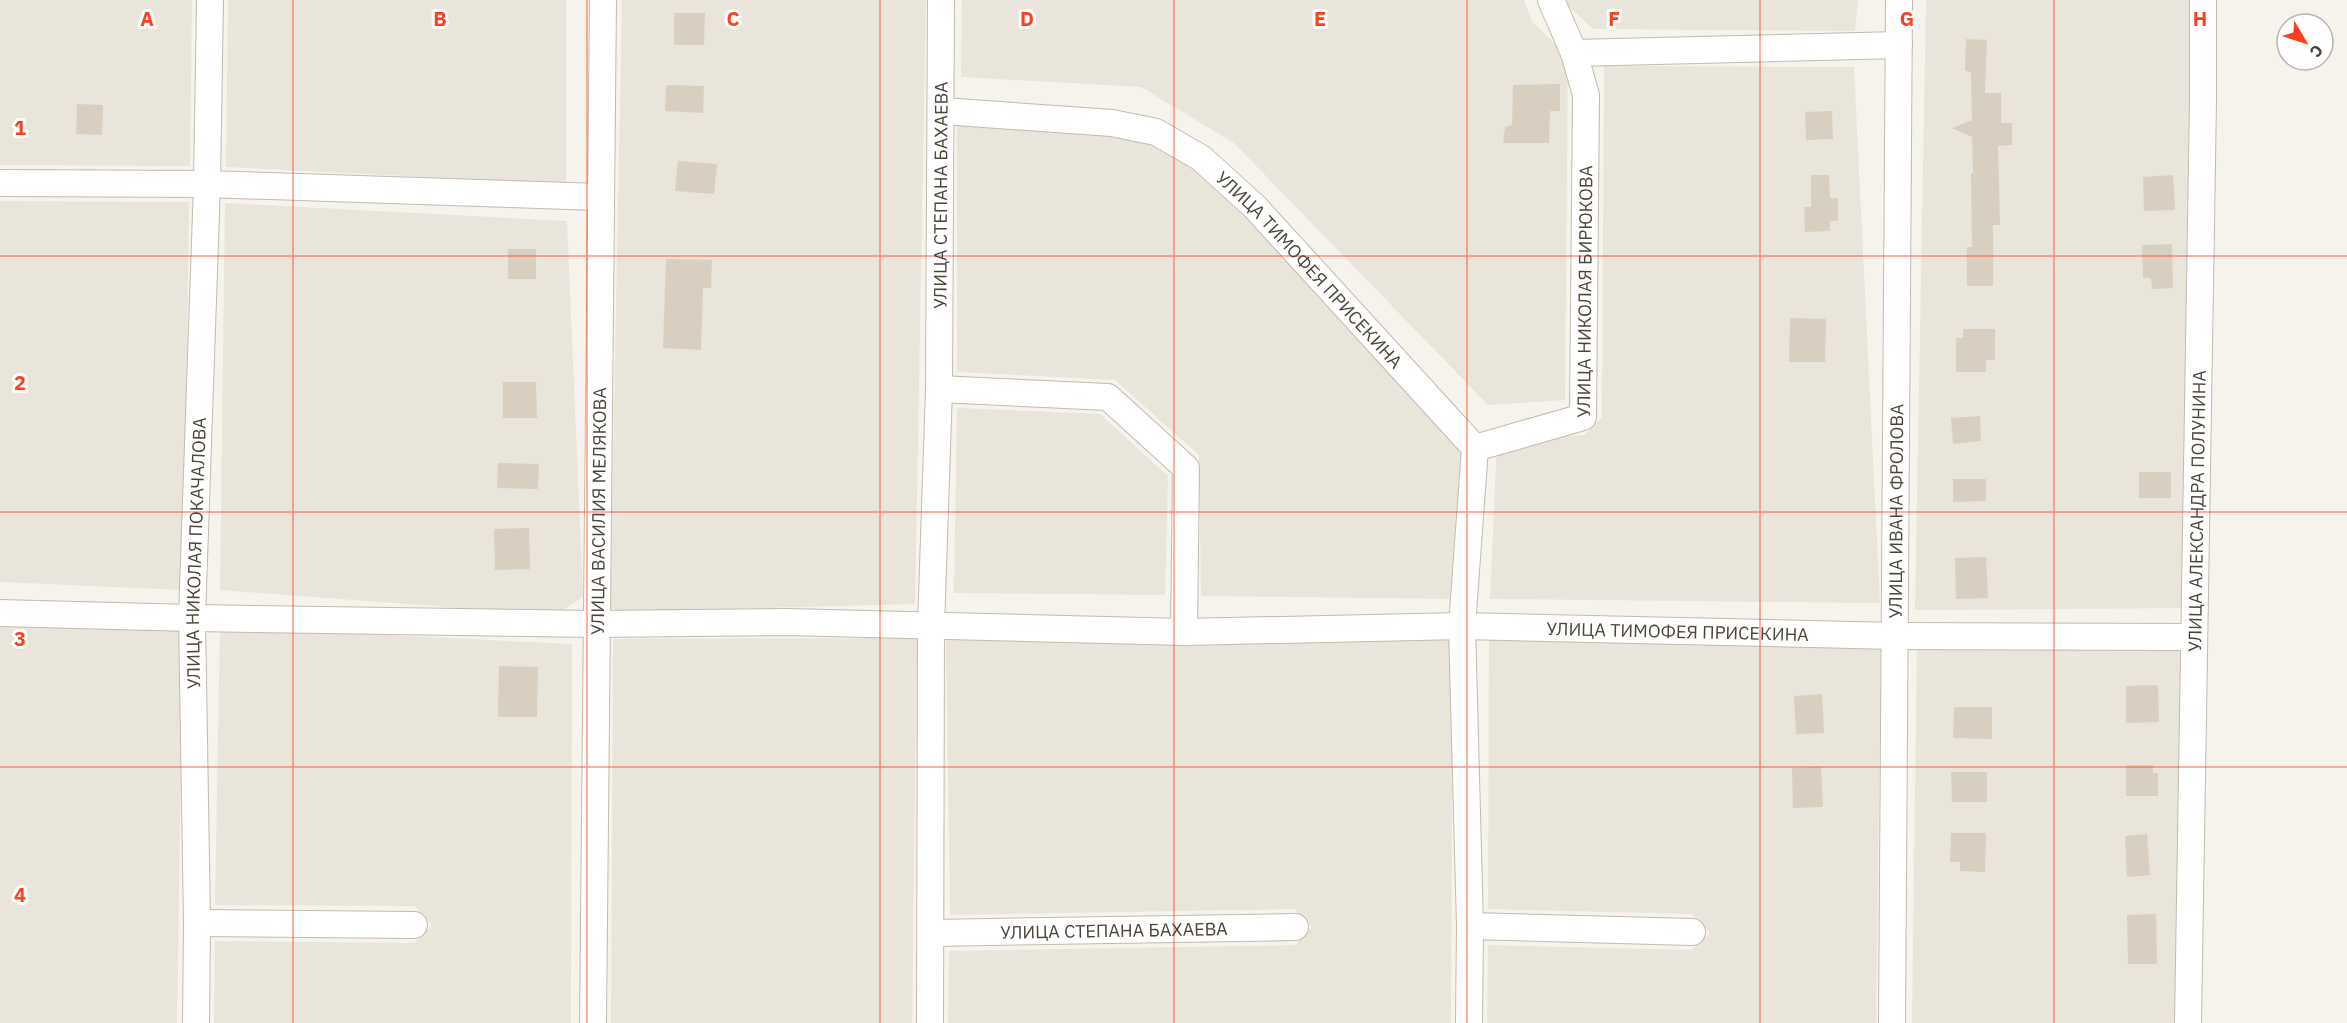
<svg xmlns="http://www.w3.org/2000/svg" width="2347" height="1023" font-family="'IBM Plex Sans',sans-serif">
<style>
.residential{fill:#eae5da}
.building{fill:#d8cfc1}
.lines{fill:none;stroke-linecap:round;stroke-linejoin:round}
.minor-casing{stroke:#c2bbae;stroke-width:28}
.minor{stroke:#fff;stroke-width:26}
.grid{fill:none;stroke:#fc3f1d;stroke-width:1.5;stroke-opacity:0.55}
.labels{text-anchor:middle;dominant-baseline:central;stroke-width:6;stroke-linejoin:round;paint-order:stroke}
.street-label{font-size:18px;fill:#4b4439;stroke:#fff}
.grid-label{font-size:20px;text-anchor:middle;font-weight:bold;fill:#fc3f1d;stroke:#fff;stroke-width:6;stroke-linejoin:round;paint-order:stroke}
</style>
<rect width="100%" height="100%" fill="#f6f3ec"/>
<g class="residential">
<path d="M0 0H192L190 166 0 165Z"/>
<path d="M228 0H566V184L226 167Z"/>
<path d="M622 0H926L915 604 610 612Z"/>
<path d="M962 0H1524L1532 22 1568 56 1565 400 1488 405 1234 143 1141 87 961 77Z"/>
<path d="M1562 0H1858L1855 31 1593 29Z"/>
<path d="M1926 0H2194L2191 608 1915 610Z"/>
<path d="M1604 66 1854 67 1880 603 1490 599 1497 441 1585 435 1602 417Z"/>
<path d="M957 124 1122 132 1170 150 1213 179 1463 449 1454 599 1201 596 1199 455 1115 380 957 372Z"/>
<path d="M0 201 189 202 184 590 0 582Z"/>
<path d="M225 203 567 221 583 597 555 615 220 590Z"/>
<path d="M957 408 1100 414 1168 476 1165 595 954 593Z"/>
<path d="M0 619 183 626 177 1023H0Z"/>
<path d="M220 627 572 644 571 1023H214L215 941 414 943 432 925 414 906 215 905Z"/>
<path d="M1453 635 1451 1023H948L949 951 1295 945 1312 927 1294 909 950 915 946 638Z"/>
<path d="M1489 635 1881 640 1876 1023H1487L1488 945 1691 950 1710 933 1692 914 1488 909Z"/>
<path d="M917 638 912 1023H611L613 639Z"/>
<path d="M2187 639 2177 1023H1912L1917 640Z"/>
</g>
<g class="building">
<path d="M674 13H705L704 45H674Z"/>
<path d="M1966 39 1987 40 1985 93H2001V123H2012V145L1998 146 2000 225H1993V286H1967V247H1972L1971 173H1973L1972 137 1952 128 1972 120 1971 72 1965 71Z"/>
<path d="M1560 84V111H1550L1549 143H1503L1505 127 1512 125 1513 85Z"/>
<path d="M666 85 704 86 703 113 665 111Z"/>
<path d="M77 104 103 105 102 135 76 134Z"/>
<path d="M1832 111 1833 139 1806 140 1805 112Z"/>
<path d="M678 161 717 164 714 194 675 191Z"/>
<path d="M1811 175H1829L1830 198H1838V221H1830V231L1805 232 1804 207H1811Z"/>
<path d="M2173 175 2175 210 2144 211 2143 177Z"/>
<path d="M2172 244 2173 288 2152 289 2151 278H2143L2142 245Z"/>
<rect x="508" y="249" width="28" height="30"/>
<path d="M666 259 712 260 711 288H703L701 350 663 348Z"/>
<path d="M1790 318 1826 319 1825 362H1789Z"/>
<path d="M1963 329H1995V360H1986V372H1956V338H1963Z"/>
<path d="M503 382H536L537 418H503Z"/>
<path d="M1980 416 1981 441 1953 444 1951 418Z"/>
<path d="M498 463 539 464 538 489 497 488Z"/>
<rect x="2139" y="472" width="32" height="26"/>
<path d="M1953 479H1986V501L1953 502Z"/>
<path d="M529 528 530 569 495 570 494 529Z"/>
<path d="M1986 557 1988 598 1956 599 1955 558Z"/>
<path d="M499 666 538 667 537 717H498Z"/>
<path d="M2158 685 2159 722 2126 723V686Z"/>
<path d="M1822 694 1824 733 1796 734 1794 696Z"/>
<path d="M1954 707H1992V739L1953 738Z"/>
<path d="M2126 765H2153V773H2158V796H2126Z"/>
<path d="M1821 767 1823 807 1793 808 1792 768Z"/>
<path d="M1951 772H1987V802H1952Z"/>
<path d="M1951 833H1986L1985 872 1960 871V862H1950Z"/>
<path d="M2147 834 2150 875 2127 877 2125 836Z"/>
<path d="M2156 914 2157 964H2128L2127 915Z"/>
</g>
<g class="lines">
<defs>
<g id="minor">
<path d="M1574 53 1899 45"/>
<path id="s1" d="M942 111 1112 123 1156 132 1201 158 1255 207 1475 448 1462 626 1470 926 1469 1023"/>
<path d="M0 183 207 184 600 197"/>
<path d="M939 389 1108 397 1186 468 1184 632"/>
<path id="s2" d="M1475 448 1583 417 1586 95 1574 53 1551 0"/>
<path id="s3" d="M0 613 192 618 598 624 787 622 1184 632 1462 626 1896 636 2193 637"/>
<path d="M197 923 414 925"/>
<path d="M1470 926 1692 932"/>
<path id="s4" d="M932 933 1295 927"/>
<path id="s5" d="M196 1023 197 923 192 618 207 184 210 0"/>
<path id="s6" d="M593 1023 603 0"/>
<path id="s7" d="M930 1023 931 627 939 389 941 0"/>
<path id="s8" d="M1892 1023 1899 0"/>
<path id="s9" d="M2188 1023 2203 100V0"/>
</g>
</defs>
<use href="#minor" class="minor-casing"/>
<use href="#minor" class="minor"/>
</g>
<path class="grid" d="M293 0V1023M587 0V1023M880 0V1023M1174 0V1023M1467 0V1023M1760 0V1023M2054 0V1023M0 256H2347M0 512H2347M0 767H2347"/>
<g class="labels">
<g class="street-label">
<text stroke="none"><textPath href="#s7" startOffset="828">УЛИЦА СТЕПАНА БАХАЕВА</textPath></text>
<text stroke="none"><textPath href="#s1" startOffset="423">УЛИЦА ТИМОФЕЯ ПРИСЕКИНА</textPath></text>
<text stroke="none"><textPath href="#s2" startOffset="238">УЛИЦА НИКОЛАЯ БИРЮКОВА</textPath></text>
<text stroke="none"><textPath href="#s9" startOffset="512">УЛИЦА АЛЕКСАНДРА ПОЛУНИНА</textPath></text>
<text stroke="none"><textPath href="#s6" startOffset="512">УЛИЦА ВАСИЛИЯ МЕЛЯКОВА</textPath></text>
<text stroke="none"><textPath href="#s8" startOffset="512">УЛИЦА ИВАНА ФРОЛОВА</textPath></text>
<text stroke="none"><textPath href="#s5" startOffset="470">УЛИЦА НИКОЛАЯ ПОКАЧАЛОВА</textPath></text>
<text stroke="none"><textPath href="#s3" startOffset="1678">УЛИЦА ТИМОФЕЯ ПРИСЕКИНА</textPath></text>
<text stroke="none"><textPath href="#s4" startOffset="182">УЛИЦА СТЕПАНА БАХАЕВА</textPath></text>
</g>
</g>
<g class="grid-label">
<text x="147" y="26">A</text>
<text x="440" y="26">B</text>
<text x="733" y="26">C</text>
<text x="1027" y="26">D</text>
<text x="1320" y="26">E</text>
<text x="1614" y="26">F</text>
<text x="1907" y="26">G</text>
<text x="2200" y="26">H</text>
<text x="20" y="135">1</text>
<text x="20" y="390">2</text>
<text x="20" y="646">3</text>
<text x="20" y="902">4</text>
</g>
<g transform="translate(2305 42) rotate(129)"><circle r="28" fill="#ffffff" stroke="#b7b4b0" stroke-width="1.5"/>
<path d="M0-4.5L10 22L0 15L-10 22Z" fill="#fc3f1d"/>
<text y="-9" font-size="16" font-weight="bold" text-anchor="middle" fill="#4b4439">С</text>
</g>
</svg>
